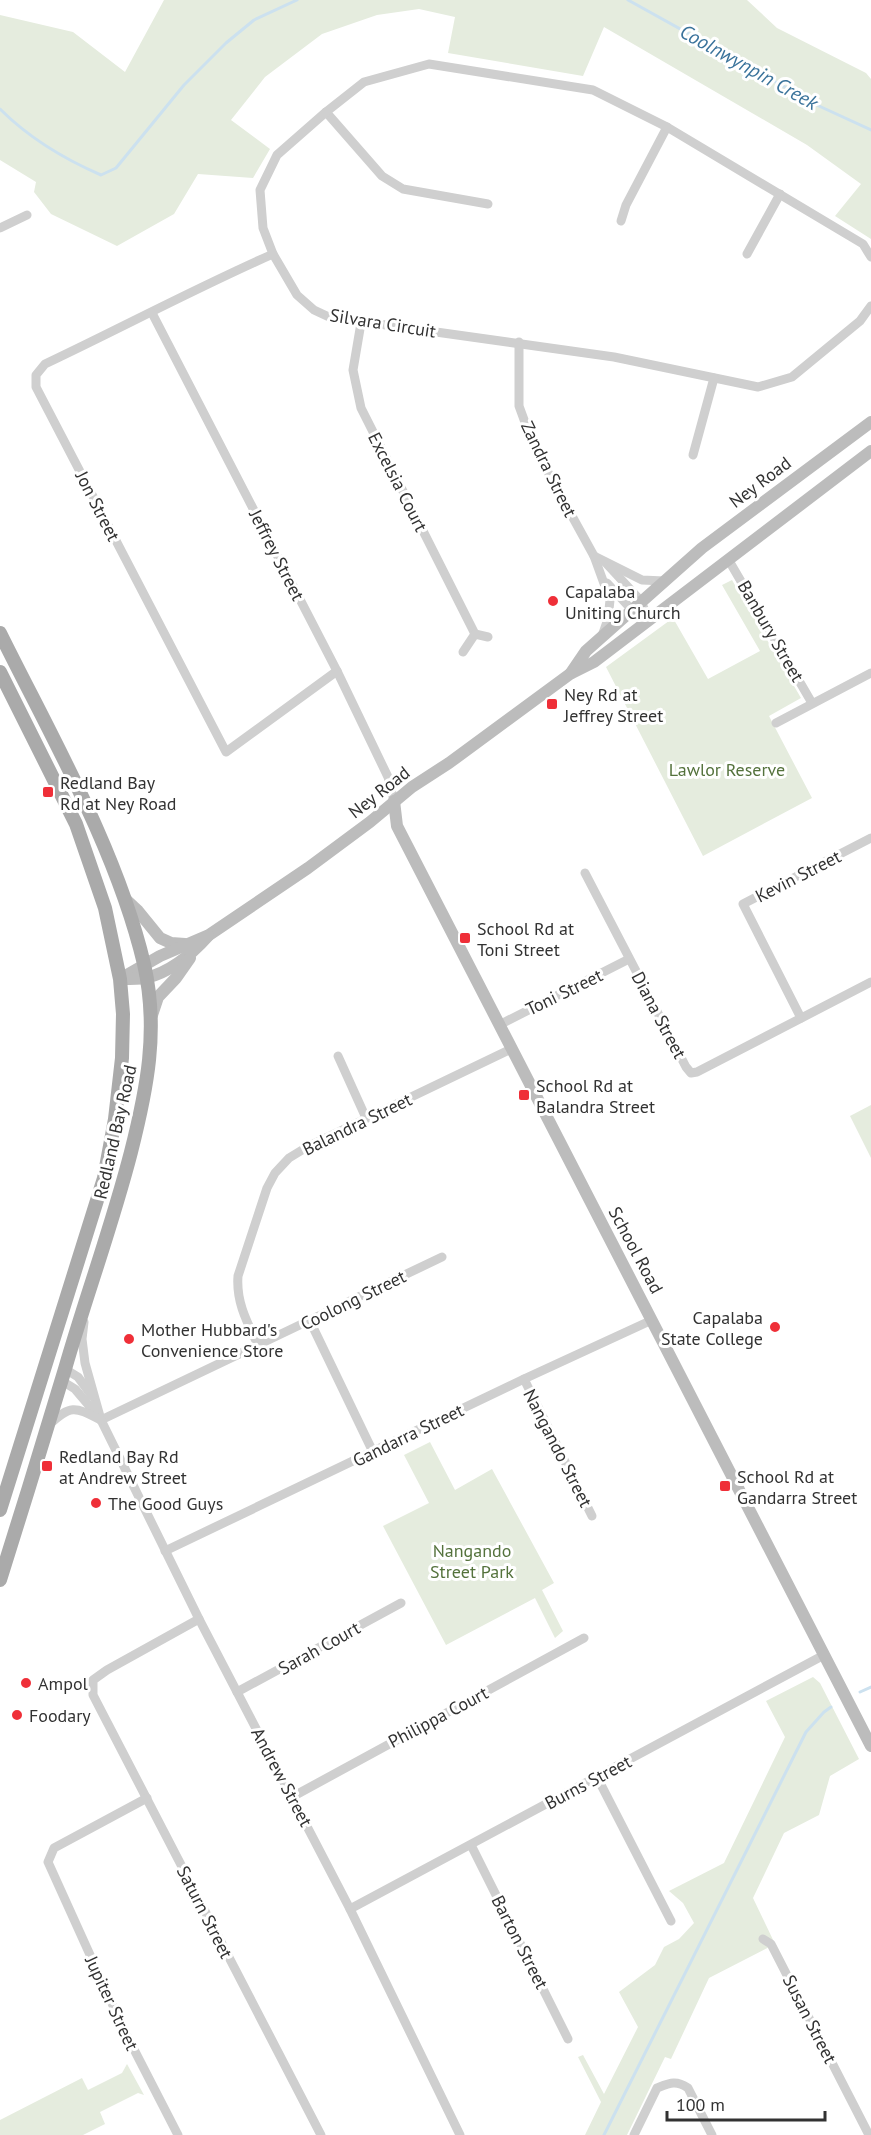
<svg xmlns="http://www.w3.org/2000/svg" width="871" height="2135" font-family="'PT Sans',sans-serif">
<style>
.green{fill:#e5ecde}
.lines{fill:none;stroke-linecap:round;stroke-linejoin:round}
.stream{stroke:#cce1ef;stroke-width:3}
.street{stroke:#cfcfcf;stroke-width:9}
.secondary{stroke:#bcbcbc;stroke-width:12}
.primary{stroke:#aaa;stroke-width:14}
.poi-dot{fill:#ef2f38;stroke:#fff;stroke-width:2}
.labels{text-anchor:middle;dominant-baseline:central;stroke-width:6;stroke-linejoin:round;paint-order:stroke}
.street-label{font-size:18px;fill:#323232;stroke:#fff}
.poi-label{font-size:18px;fill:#323232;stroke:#fff;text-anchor:start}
.park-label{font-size:18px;fill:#54723c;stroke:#fff}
.water-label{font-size:20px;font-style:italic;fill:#3a739b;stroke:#fff}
</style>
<rect width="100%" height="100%" fill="#fff"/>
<g class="green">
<path d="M164 0H747L777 28 866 73 871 79V239L835 216 861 184 807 145 604 27 583 76 448 53 455 17 419 9 377 15 322 34 265 77 231 120 270 149 253 178 198 174 174 214 117 246 51 214 34 192 36 182 0 160V15L73 32 125 72Z"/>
<path d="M732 580 801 698 769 716 812 798 703 856 606 667 673 618 708 679 760 651 722 585Z"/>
<path d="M871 1105V1158L850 1116Z"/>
<path d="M430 1442 455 1490 492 1469 554 1583 542 1590 563 1631 555 1638 535 1598 446 1645 383 1526 429 1503 404 1455Z"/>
<path d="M813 1677 820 1683 859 1759 830 1776 819 1815 784 1833 753 1898 775 1944 709 1978 671 2059 665 2057 627 2135H585L601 2102 578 2057 583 2055 604 2094 638 2027 619 1992 655 1965 664 1947 679 1939 694 1923 683 1903 669 1891 724 1863 785 1737 766 1701Z"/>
<path d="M127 2064 144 2095 138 2093 100 2112 105 2124 83 2135H0V2120L82 2078 88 2090 122 2073Z"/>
</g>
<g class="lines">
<g class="stream">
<path d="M628 0 819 106 871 130"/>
<path d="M0 109C28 137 64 159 101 175L116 168 184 85 226 43 254 20 297 0"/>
<path d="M860 1692 871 1687"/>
<path d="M604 2135 806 1732 824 1712 831 1707"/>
</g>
<g class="street">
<path d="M326 112 382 176 403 189 488 204"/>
<path d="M621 221 626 205 667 127"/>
<path d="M0 228 27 215"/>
<path d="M273 254C196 288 121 328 45 364L36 375V387L226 752 337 671"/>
<path d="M747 254 780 194"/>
<path d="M871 257 863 244 667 127 593 90 429 64 364 82 326 112 277 155 260 190 263 228 273 254 297 295 314 310 329 317 614 357 758 387 792 377 860 321 871 306"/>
<path d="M152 313 337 671 388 777 394 801"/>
<path d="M361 323 353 370 361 408 475 634 488 637"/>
<path d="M519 342V406L534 447 594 556 610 600 608 619 602 636"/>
<path d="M693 455 714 378"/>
<path d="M594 556 642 580 664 581"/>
<path d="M728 559 812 703"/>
<path d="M605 562 641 601 648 619"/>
<path d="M607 583 632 610 637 613"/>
<path d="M463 652 475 634"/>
<path d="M776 723 871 673"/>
<path d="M585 873 686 1067 691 1073 697 1072 871 982"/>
<path d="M801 1018 743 904 871 838"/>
<path d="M499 1025 629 959"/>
<path d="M338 1056 366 1118"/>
<path d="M310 1321 373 1452"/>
<path d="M84 1322 82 1339 85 1363 101 1420 199 1619 350 1909 460 2135"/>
<path d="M258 1345C247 1322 236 1302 238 1276L267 1188 275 1173 289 1158 307 1147 511 1049"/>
<path d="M65 1369 78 1377 92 1396"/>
<path d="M524 1379 592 1516"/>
<path d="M62 1381 75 1389 98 1416"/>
<path d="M101 1420 442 1257"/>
<path d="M49 1425C71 1404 75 1407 101 1420"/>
<path d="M165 1551 524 1379 652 1320"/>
<path d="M199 1619 107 1670 93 1680V1695L321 2135"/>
<path d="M237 1692 401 1603"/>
<path d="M597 1777 671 1921"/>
<path d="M292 1797 584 1638"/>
<path d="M147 1798 54 1848 48 1862 124 2030 178 2135"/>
<path d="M471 1845 568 2039"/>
<path d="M350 1909 824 1655"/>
<path d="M763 1939 771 1944 869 2135"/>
<path d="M634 2135 657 2088C670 2083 676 2080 688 2088L712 2135"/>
</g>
<g class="secondary">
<path d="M571 673 586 651 702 548 871 422"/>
<path d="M394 801 397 826 871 1746"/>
<path d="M124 898 138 911 160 938 171 943 185 944"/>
<path d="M120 979 160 956 209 935 308 868 370 822 412 787 449 763 570 674 594 662 871 451"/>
<path d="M122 979C130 979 138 979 146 978 170 972 192 954 208 936"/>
<path d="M152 1015 158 997 176 978 190 958"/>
</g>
<g class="primary">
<path d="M0 633C52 738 117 850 144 964 159 1030 147 1089 131 1152 112 1226 86 1296 65 1369 44 1439 22 1510 0 1580"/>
<path d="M0 672 76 824 105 908 120 979 123 1014 122 1058 115 1119 104 1178 0 1510"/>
</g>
</g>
<g class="poi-dot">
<circle cx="553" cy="601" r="6"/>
<rect x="546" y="698" width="12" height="12" rx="3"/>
<rect x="42" y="786" width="12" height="12" rx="3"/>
<rect x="459" y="932" width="12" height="12" rx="3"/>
<rect x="518" y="1089" width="12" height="12" rx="3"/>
<circle cx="775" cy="1327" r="6"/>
<circle cx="129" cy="1339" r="6"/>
<rect x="41" y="1460" width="12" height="12" rx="3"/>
<rect x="719" y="1480" width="12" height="12" rx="3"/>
<circle cx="96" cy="1503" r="6"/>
<circle cx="26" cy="1683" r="6"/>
<circle cx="17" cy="1715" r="6"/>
</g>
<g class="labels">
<g class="street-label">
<text transform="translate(383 323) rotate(9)">Silvara Circuit</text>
<text transform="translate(549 469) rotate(64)">Zandra Street</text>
<text transform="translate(398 482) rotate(63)">Excelsia Court</text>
<text transform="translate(760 482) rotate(-37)">Ney Road</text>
<text transform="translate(98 506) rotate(63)">Jon Street</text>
<text transform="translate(277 555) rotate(63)">Jeffrey Street</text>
<text transform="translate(771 631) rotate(60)">Banbury Street</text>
<text transform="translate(379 792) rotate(-38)">Ney Road</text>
<text transform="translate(798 876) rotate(-27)">Kevin Street</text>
<text transform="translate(564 992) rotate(-26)">Toni Street</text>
<text transform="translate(659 1015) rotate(62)">Diana Street</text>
<text transform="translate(357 1124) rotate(-26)">Balandra Street</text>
<text transform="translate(115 1132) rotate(-77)">Redland Bay Road</text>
<text transform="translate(636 1250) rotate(62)">School Road</text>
<text transform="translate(353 1300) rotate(-26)">Coolong Street</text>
<text transform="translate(408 1435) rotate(-26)">Gandarra Street</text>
<text transform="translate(558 1448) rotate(63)">Nangando Street</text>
<text transform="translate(319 1648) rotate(-29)">Sarah Court</text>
<text transform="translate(438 1717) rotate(-28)">Philippa Court</text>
<text transform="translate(282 1777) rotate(62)">Andrew Street</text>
<text transform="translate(588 1782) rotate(-28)">Burns Street</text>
<text transform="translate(205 1912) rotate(63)">Saturn Street</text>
<text transform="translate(520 1942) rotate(63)">Barton Street</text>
<text transform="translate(112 2003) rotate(65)">Jupiter Street</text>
<text transform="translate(810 2019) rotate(63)">Susan Street</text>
</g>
<g class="poi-label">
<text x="565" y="591">Capalaba<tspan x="565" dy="21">Uniting Church</tspan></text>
<text x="564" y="694">Ney Rd at<tspan x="564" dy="21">Jeffrey Street</tspan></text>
<text x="60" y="782">Redland Bay<tspan x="60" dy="21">Rd at Ney Road</tspan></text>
<text x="477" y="928">School Rd at<tspan x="477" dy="21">Toni Street</tspan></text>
<text x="536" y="1085">School Rd at<tspan x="536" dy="21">Balandra Street</tspan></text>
<text x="763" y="1317" text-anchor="end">Capalaba<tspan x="763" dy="21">State College</tspan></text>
<text x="141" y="1329">Mother Hubbard's<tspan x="141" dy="21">Convenience Store</tspan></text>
<text x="59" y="1456">Redland Bay Rd<tspan x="59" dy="21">at Andrew Street</tspan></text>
<text x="737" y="1476">School Rd at<tspan x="737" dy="21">Gandarra Street</tspan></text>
<text x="108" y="1503">The Good Guys</text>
<text x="38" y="1683">Ampol</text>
<text x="29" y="1715">Foodary</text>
</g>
<g class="park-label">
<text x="727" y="769">Lawlor Reserve</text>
<text x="472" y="1550">Nangando<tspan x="472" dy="21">Street Park</tspan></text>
</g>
<g class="water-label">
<text transform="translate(749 67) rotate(29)">Coolnwynpin Creek</text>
</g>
</g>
<path d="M667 2111v9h158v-9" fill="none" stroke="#323232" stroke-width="3"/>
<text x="676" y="2111" font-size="18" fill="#323232" stroke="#ffffff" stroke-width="4.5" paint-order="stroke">100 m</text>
</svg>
